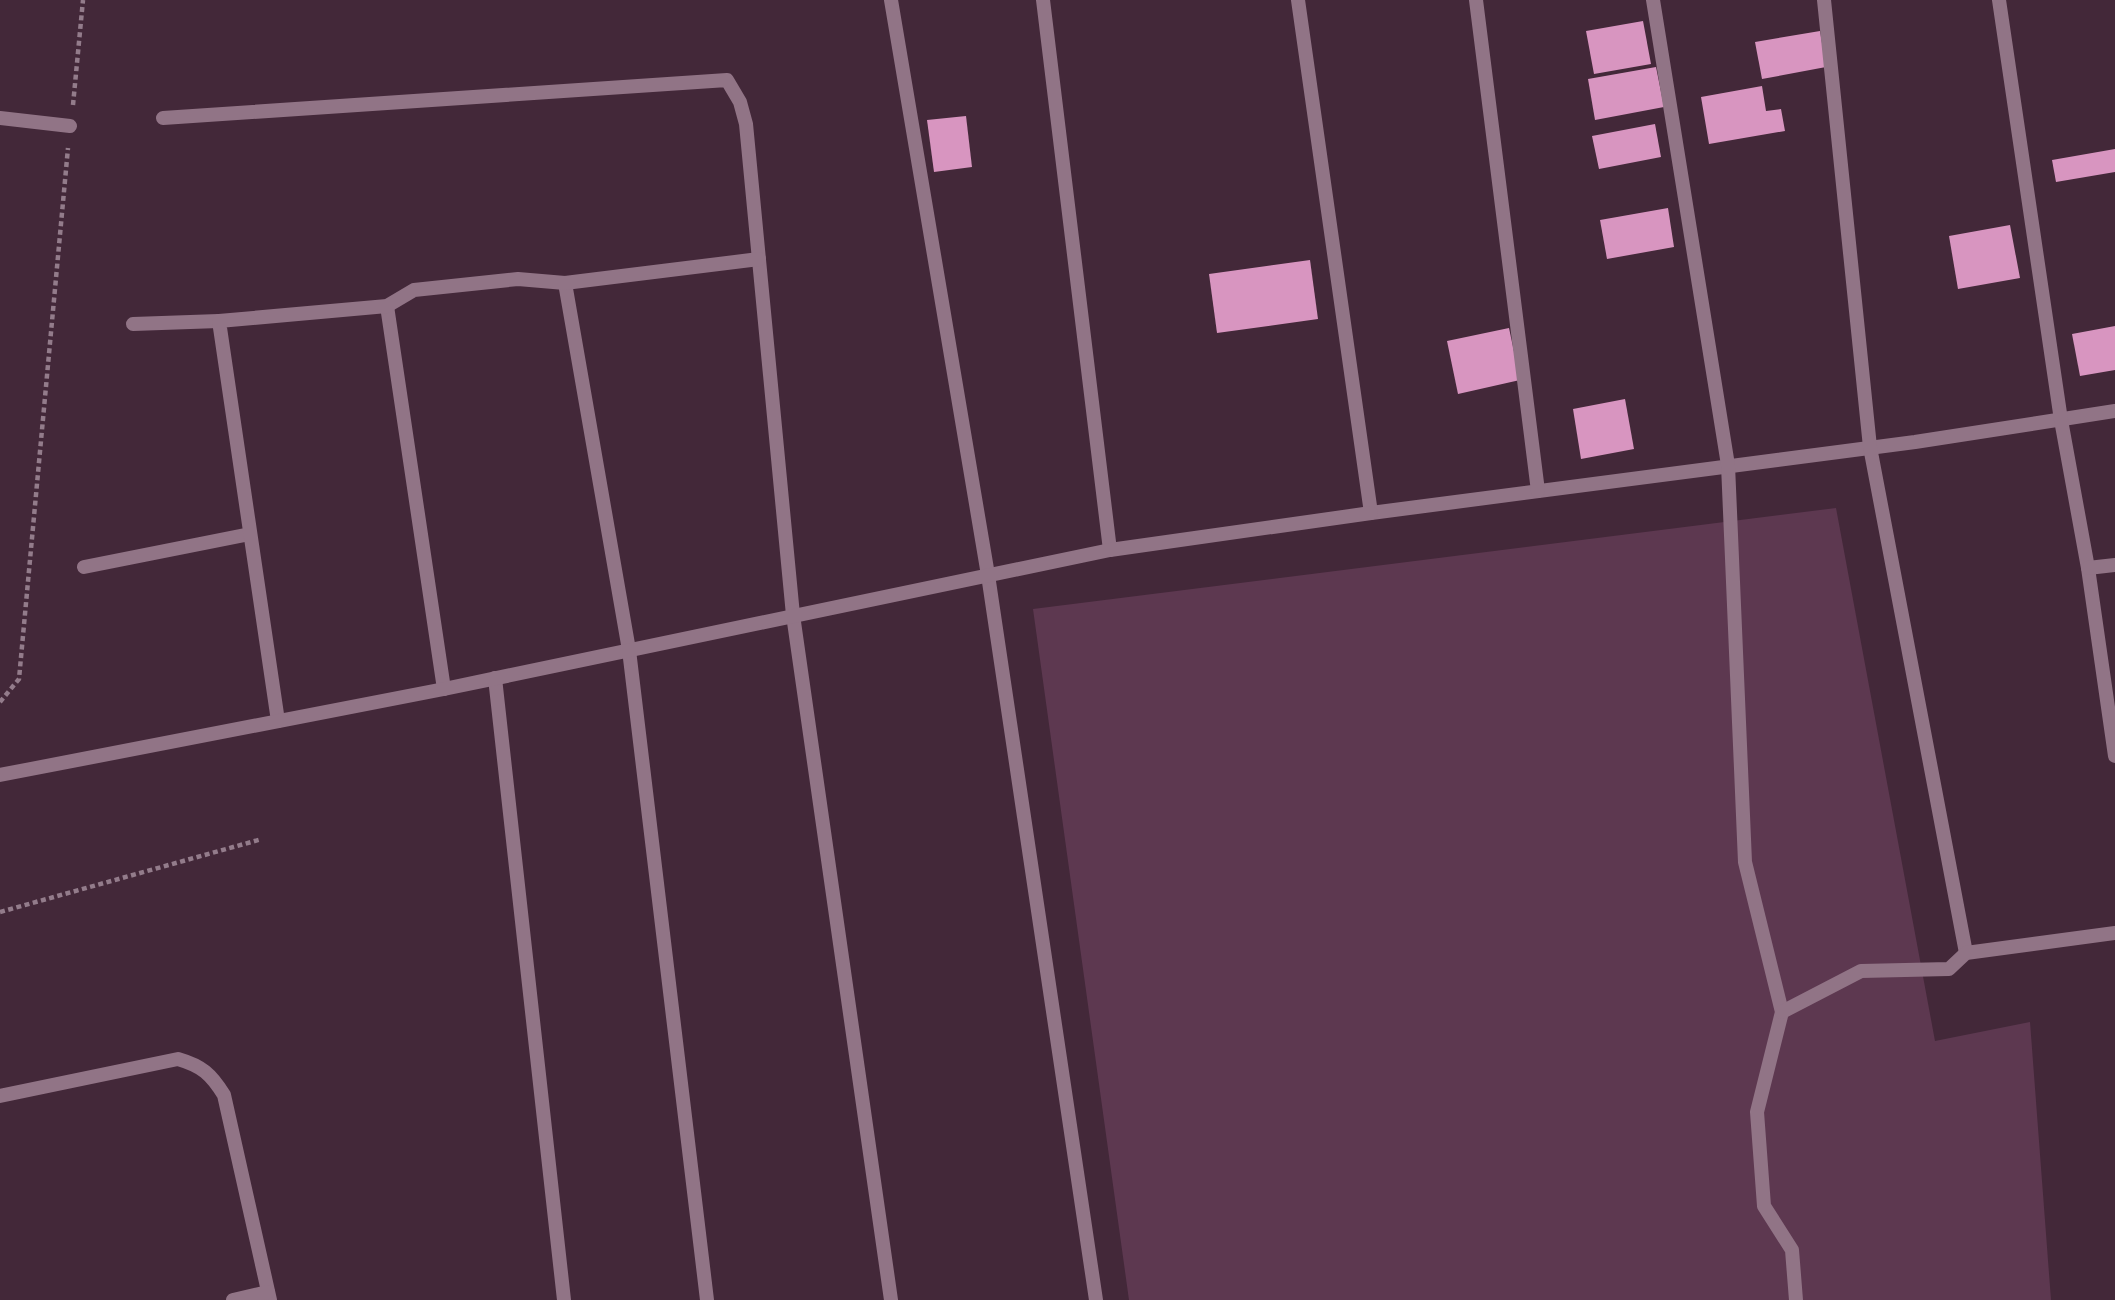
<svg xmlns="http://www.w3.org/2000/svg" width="2115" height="1300" font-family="'PT Sans',sans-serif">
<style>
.green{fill:#5d3850}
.building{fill:#d895c0}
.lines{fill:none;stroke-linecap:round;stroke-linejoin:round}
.path{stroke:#937c8b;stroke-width:4.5;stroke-dasharray:5 3.5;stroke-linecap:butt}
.street{stroke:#917486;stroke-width:14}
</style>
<rect width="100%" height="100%" fill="#432839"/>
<path class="green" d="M1836 508 1935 1041 2030 1022 2051 1300H1129L1033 609Z"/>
<g class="building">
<path d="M1643 21 1651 64 1594 74 1586 31Z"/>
<path d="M1820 31 1826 67 1762 79 1755 42Z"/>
<path d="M1656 67 1664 107 1595 120 1588 79Z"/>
<path d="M1762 86 1766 111 1781 109 1785 131 1709 144 1701 97Z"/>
<path d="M966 116 972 167 934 172 927 120Z"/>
<path d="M1655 124 1661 157 1599 169 1592 136Z"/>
<path d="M2115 149V172L2056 182 2052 160Z"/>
<path d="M1668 208 1674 247 1607 259 1600 220Z"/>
<path d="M2010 225 2020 278 1958 289 1949 236Z"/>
<path d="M1310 260 1318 319 1217 333 1209 274Z"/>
<path d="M2115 326V370L2080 376 2072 334Z"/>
<path d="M1509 328 1520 380 1458 394 1447 341Z"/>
<path d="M1625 399 1634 449 1581 459 1573 409Z"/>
</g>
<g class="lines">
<g class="path">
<path d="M73 105 83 0"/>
<path d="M0 702 19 679 68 148"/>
<path d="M0 912 262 839"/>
</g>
<g class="street">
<path d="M891 0 988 575 1096 1300"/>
<path d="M1043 0 1110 550"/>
<path d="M1298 0 1371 513 1915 442 2115 411"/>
<path d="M1476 0 1538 491"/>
<path d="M1653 0 1728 465 1745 862 1782 1012 1757 1112 1764 1206 1792 1250 1796 1300"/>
<path d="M1824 0 1870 447 1966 953"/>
<path d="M1999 0 2061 420 2088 568 2115 756"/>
<path d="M0 118 70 126"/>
<path d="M163 118 727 80 740 102 746 124 793 615 891 1300"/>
<path d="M565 283 629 650 707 1300"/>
<path d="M387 306 444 689"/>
<path d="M133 324 219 321"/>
<path d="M84 567 250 534"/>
<path d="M2088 568 2115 565"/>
<path d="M495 678 564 1300"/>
<path d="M278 721 219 321 387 306 414 290 518 279 565 283 759 259"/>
<path d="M0 775 444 689 1110 550 1371 513"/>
<path d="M1782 1012 1861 971 1949 969 1966 953 2115 933"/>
<path d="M0 1096 178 1059C202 1066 211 1074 224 1095L270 1300"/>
<path d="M233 1300 268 1292"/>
</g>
</g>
</svg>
